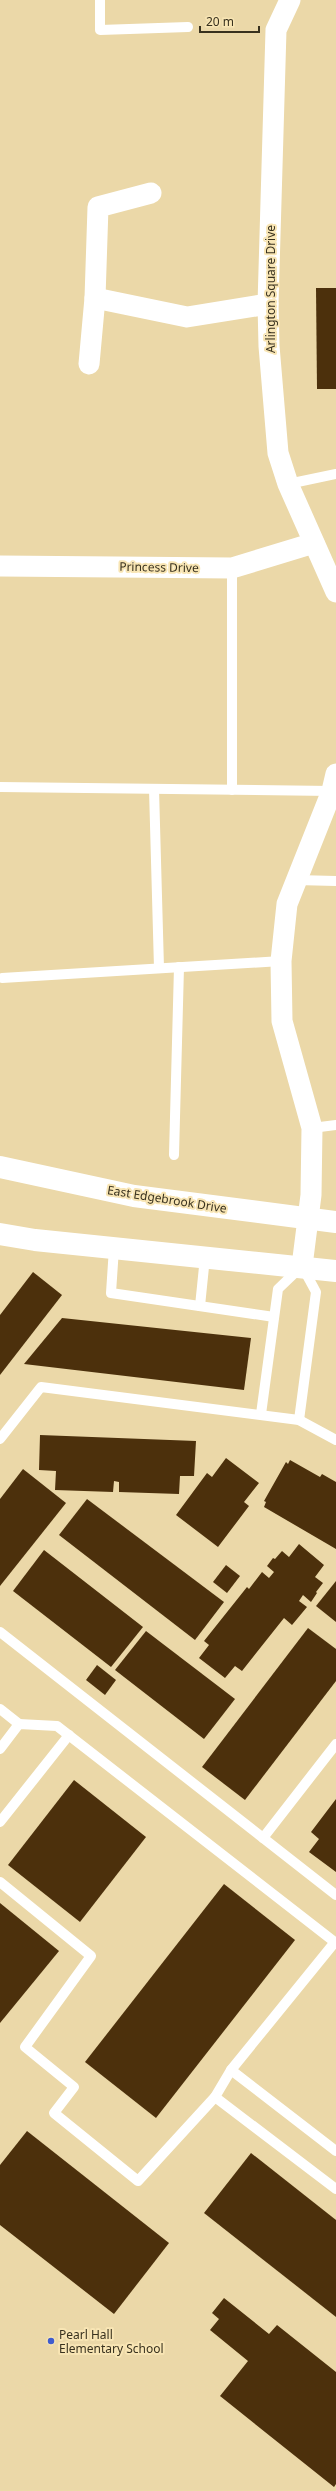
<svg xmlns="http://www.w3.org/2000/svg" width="336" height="2491" font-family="'Noto Sans',sans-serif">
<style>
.building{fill:#4c300c}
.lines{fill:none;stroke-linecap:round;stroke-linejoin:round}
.lane{stroke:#fff;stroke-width:10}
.street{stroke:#fff;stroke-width:21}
.secondary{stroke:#fff;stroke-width:22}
.poi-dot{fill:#3f5cce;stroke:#f8e5b4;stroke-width:1.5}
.labels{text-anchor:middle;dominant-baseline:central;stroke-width:4;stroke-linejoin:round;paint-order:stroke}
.street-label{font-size:12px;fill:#38311e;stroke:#f8e5b4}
.poi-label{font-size:12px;fill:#38311e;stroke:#f8e5b4;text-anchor:start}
</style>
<rect width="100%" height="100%" fill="#ebd8a8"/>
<g class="building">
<path d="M316 288H336V389H317Z"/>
<path d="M33 1272 62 1295 0 1375V1315Z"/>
<path d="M62 1318 251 1338 244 1390 24 1364Z"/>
<path d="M40 1435 196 1441 194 1476H180L179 1494 119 1492V1482L114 1481 113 1492 55 1490 56 1471 39 1470Z"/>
<path d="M226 1458 259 1483 244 1502 249 1506 218 1547 176 1515 207 1473 212 1477Z"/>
<path d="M290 1460 320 1477 322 1474 336 1482V1549L264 1507 266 1502 264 1501 286 1462 288 1464Z"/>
<path d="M23 1469 66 1503 0 1586V1499Z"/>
<path d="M87 1499 224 1602 195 1640 59 1535Z"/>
<path d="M299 1544 324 1565 315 1577 323 1583 316 1592 317 1593 311 1602 303 1595 299 1601 307 1607 292 1625 284 1618 242 1671 235 1666 225 1678 199 1658 209 1645 204 1641 247 1587 249 1589 262 1572 269 1578 274 1572 267 1566 273 1558 275 1559 282 1551 289 1557Z"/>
<path d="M44 1550 143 1627 111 1667 13 1591Z"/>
<path d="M226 1565 240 1576 227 1593 213 1582Z"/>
<path d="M336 1581V1622L316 1606Z"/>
<path d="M308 1628 336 1649V1681L245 1800 202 1767Z"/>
<path d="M146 1631 235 1699 204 1739 115 1670Z"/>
<path d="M97 1665 116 1680 105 1695 86 1680Z"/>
<path d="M74 1780 146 1837 80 1922 8 1865Z"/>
<path d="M336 1799V1872L309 1852 319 1839 311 1832Z"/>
<path d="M224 1884 295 1940 156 2118 85 2062Z"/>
<path d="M0 1903 59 1951 0 2023Z"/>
<path d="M27 2131 169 2243 114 2314 0 2225V2165Z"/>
<path d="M251 2153 336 2220V2317L204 2213Z"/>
<path d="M224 2298 269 2334 277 2325 336 2372V2484L334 2487 220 2396 248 2361 210 2330 219 2319 212 2313Z"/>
</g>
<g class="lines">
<g class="lane">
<path d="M100 0V30L188 27"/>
<path d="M288 484 336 474"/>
<path d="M0 787 332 791"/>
<path d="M154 789 159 968"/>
<path d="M232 790V568"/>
<path d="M296 880 336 881"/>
<path d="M2 978 281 961"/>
<path d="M312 1128 336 1125"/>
<path d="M174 1155 179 967"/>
<path d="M114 1248 111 1293 274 1317"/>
<path d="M200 1306 205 1257"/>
<path d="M261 1414 278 1289 302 1266 316 1292 299 1420"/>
<path d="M0 1439 41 1387 299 1420 336 1440"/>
<path d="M0 1632 336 1895"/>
<path d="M0 1709 19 1724"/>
<path d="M0 1749 19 1724 57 1726 336 1943"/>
<path d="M0 1822 69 1735"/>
<path d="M263 1838 336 1744"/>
<path d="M0 1882 91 1956 25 2047 74 2087 54 2113 138 2181 215 2097 231 2070 335 1942"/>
<path d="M231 2070 336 2151"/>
<path d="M215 2097 336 2189"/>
</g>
<g class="street">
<path d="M290 0 276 30 268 304 269 346 278 453 288 484 336 592"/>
<path d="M95 298 187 317 268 304"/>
<path d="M89 364 95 298 98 207 151 193"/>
<path d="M0 566 232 568 314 543"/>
<path d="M302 1266 311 1195 312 1128 282 1021 281 961 287 904 332 791 336 774"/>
</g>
<g class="secondary">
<path d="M0 1167 134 1196 336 1222"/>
<path d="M0 1234 35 1240 336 1271"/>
</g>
</g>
<circle class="poi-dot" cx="51" cy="2341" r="4"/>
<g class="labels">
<g class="street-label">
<text transform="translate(270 289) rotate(-90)">Arlington Square Drive</text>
<text transform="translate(159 567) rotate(1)">Princess Drive</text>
<text transform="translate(167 1199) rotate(9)">East Edgebrook Drive</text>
</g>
<g class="poi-label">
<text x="59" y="2334">Pearl Hall<tspan x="59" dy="14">Elementary School</tspan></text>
</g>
</g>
<path d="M200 26v6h59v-6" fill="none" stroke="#38311e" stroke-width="2"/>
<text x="206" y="26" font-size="12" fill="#38311e" stroke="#f8e5b4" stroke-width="3" paint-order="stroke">20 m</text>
</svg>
